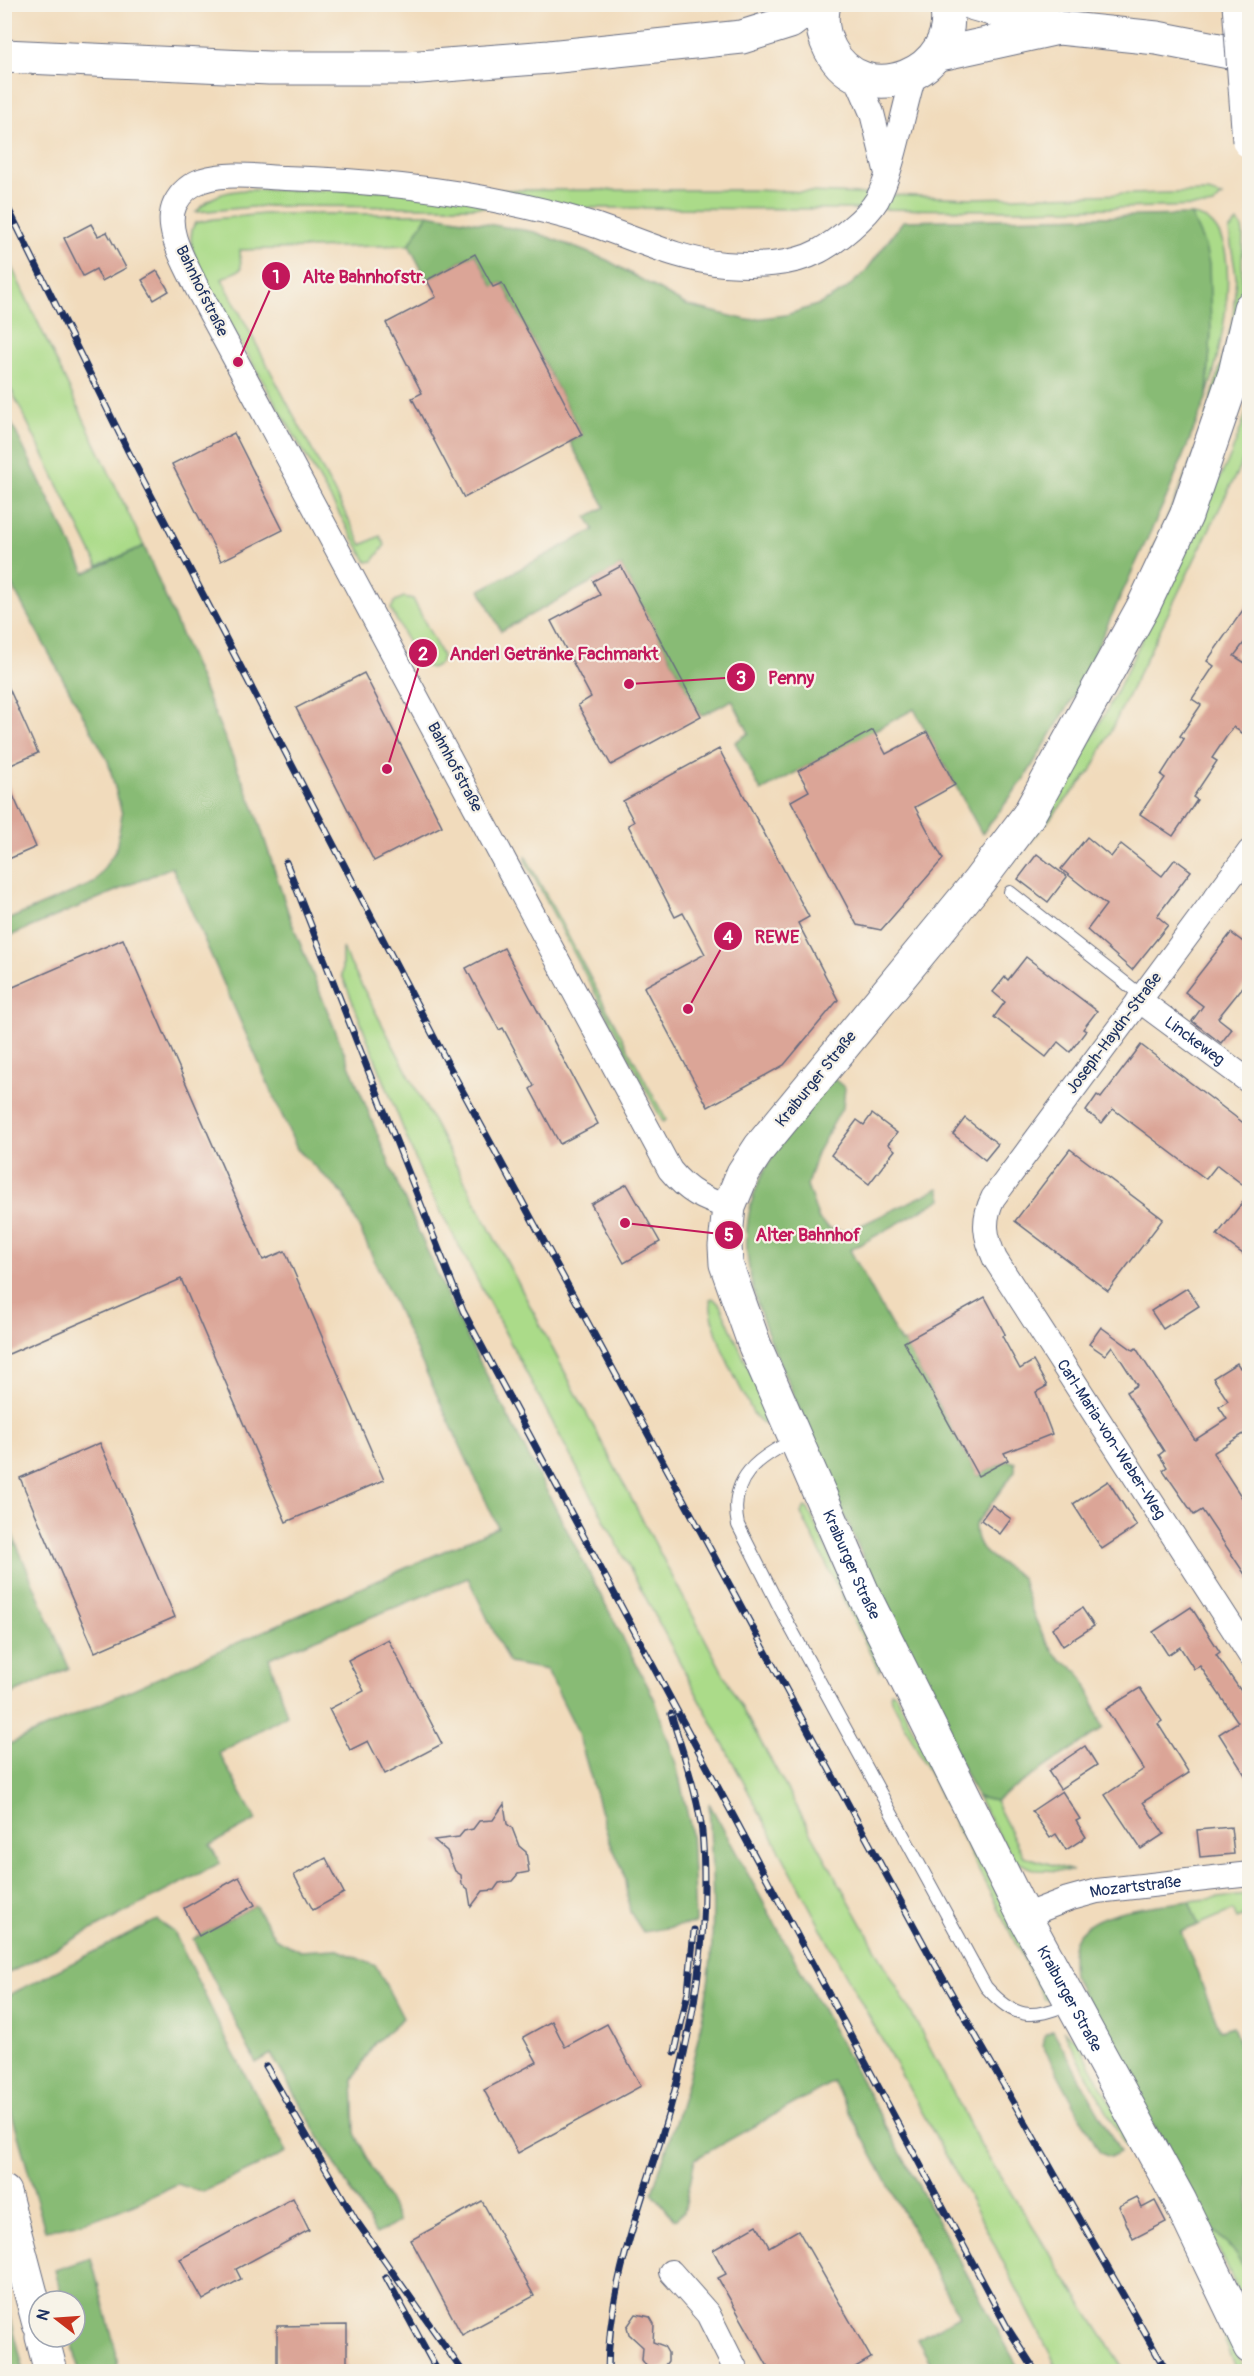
<svg xmlns="http://www.w3.org/2000/svg" width="1254" height="2376" font-family="Pangolin,sans-serif">
<style>
.green{fill:#abdb89;stroke:#638574;stroke-width:1.5}
.forest{fill:#88bb75;stroke:#52756a;stroke-width:1.5}
.building{fill:#dba597}
.lines{fill:none;stroke-linecap:round;stroke-linejoin:round}
.lane-casing{stroke:#666b7f;stroke-width:14}
.street-casing{stroke:#666b7f;stroke-width:26}
.secondary-casing{stroke:#666b7f;stroke-width:35}
.lane{stroke:#fff;stroke-width:12}
.street{stroke:#fff;stroke-width:24}
.secondary{stroke:#fff;stroke-width:33}
.rail-casing{stroke:#1b2f5e;stroke-width:7}
.rail{stroke:#f7f3e8;stroke-width:4.5;stroke-dasharray:14;stroke-linecap:butt}
.secondary-bridge-casing{stroke:#666b7f;stroke-width:35;stroke-linecap:butt}
.secondary-bridge{stroke:#fff;stroke-width:33}
.labels{text-anchor:middle;dominant-baseline:central;stroke-width:4.5;stroke-linejoin:round;paint-order:stroke}
.street-label{font-size:16px;fill:#1b2f5e;stroke:#f7f3e8}
.leader{fill:none;stroke:#c2185b;stroke-width:2}
.callout-dot{fill:#c2185b;stroke:#f7f3e8;stroke-width:2}
.mark-label{font-size:18px;text-anchor:middle;font-weight:bold;fill:#fff}
.callout-label{font-size:18px;text-anchor:middle;font-weight:bold;fill:#c2185b;stroke:#f7f3e8;stroke-width:4.5;stroke-linejoin:round;paint-order:stroke}
</style>
<rect width="100%" height="100%" fill="#f7f3e8"/>
<filter id="ink" filterUnits="userSpaceOnUse"><feTurbulence type="fractalNoise" baseFrequency=".0167" numOctaves="2"/><feDisplacementMap in="SourceGraphic" scale="12" xChannelSelector="R" yChannelSelector="G"/><feConvolveMatrix kernelMatrix="1 2 1 2 8 2 1 2 1" color-interpolation-filters="sRGB"/></filter>
<filter id="wash" filterUnits="userSpaceOnUse"><feTurbulence type="fractalNoise" baseFrequency=".008" numOctaves="4" result="noise"/><feDisplacementMap in="SourceGraphic" scale="24" xChannelSelector="R" yChannelSelector="G"/><feGaussianBlur stdDeviation="1.35" result="paint"/><feColorMatrix in="noise" values="0 0 0 0 0 0 0 0 0 0 0 0 0 0 0 0 0 1.4 0 .05"/><feComposite in="paint" operator="in"/></filter>
<g filter="url(#wash)">
<rect width="100%" height="100%" fill="#f1dbbc"/>
<g class="green">
<path d="M247 190H753L971 198 1208 192 1222 196 1213 205 1207 206 1019 210 264 206 196 212C211 195 226 191 247 190Z"/>
<path d="M264 214H428L409 245 240 250 241 269 222 279 362 545 380 536 385 545 373 561 367 562 207 284C199 266 184 242 195 223L214 219Z"/>
<path d="M1191 215C1254 220 1219 357 1207 396L1211 330Z"/>
<path d="M1237 222 1242 227 1243 234 1241 300 1231 372 1151 555 1200 441 1233 319 1236 276 1229 231Z"/>
<path d="M5 253 144 546 98 566 5 377Z"/>
<path d="M1249 406V448L1091 771 1011 864 1093 736 1119 687 1231 455Z"/>
<path d="M404 597 413 599 442 656 440 664 431 668 419 664 391 609 395 601Z"/>
<path d="M526 857 666 1120 663 1122 525 860Z"/>
<path d="M342 948 733 1692 913 2016 981 2146 1125 2371H1059L978 2213 841 1966 422 1176 342 975Z"/>
<path d="M713 1298 720 1305 771 1418 764 1423 755 1417C738 1381 712 1340 710 1299Z"/>
<path d="M805 1507 808 1509 881 1666 879 1671 801 1513Z"/>
<path d="M4 1515 16 1543 5 1548H4Z"/>
<path d="M891 1692 895 1694 1051 1997 1050 2000 1044 1999 890 1696Z"/>
<path d="M977 1797 995 1801 1023 1856 1073 1871 1036 1870 1014 1861Z"/>
<path d="M1247 1895 1249 1914 1237 1919 1233 1910 1198 1925 1189 1901Z"/>
<path d="M1063 2030 1078 2042 1138 2155 1126 2147Z"/>
<path d="M1207 2225C1242 2256 1249 2266 1249 2313Z"/>
<path d="M1192 2257 1245 2371H1237Z"/>
</g>
<g class="forest">
<path d="M428 214 535 232 607 260 686 305 747 320 786 315 820 304 845 290 865 272 903 221 1191 215 1205 246 1209 264 1211 330 1207 396 1168 494 1075 695 1024 779 982 834 914 709 761 791 735 742 749 733 732 700 701 716 621 566 501 631 480 590 594 530 587 517 605 507 570 442 582 435 502 283 493 287 475 254 427 280 409 245Z"/>
<path d="M5 410 85 573 144 546 255 810 291 921 398 1185 456 1316 655 1700 676 1764 691 1829 695 1923 643 1932 630 1912 623 1870 609 1840 577 1730 547 1670 509 1663 468 1578 269 1658 287 1715 219 1753 256 1820 210 1845 220 1863 5 1975V1746L498 1527 344 1195 297 1149 172 867 5 938V921L94 883 116 850 122 814 108 761 5 573Z"/>
<path d="M833 1078 845 1088 843 1106 817 1153 807 1185 819 1220 828 1228 847 1232 939 1188 942 1199 850 1250 901 1343 904 1342 978 1476 1008 1460 1015 1463V1471L975 1525C974 1557 1003 1561 1022 1578 1027 1600 1041 1640 1058 1657 1065 1665 1073 1664 1082 1677 1091 1691 1096 1712 1103 1728L995 1801 977 1797C914 1668 852 1539 798 1406 775 1349 739 1283 748 1220 755 1165 800 1120 833 1078Z"/>
<path d="M16 1543 69 1668 5 1697V1548Z"/>
<path d="M709 1803 1020 2371H935L917 2339 959 2316 833 2082 695 2159 684 2212 675 2220 652 2192C678 2117 704 2037 711 1958 715 1906 711 1854 709 1803Z"/>
<path d="M1189 1901 1198 1925 1181 1932 1220 2030 1233 2026 1249 2071V2282C1241 2257 1226 2242 1207 2225L1073 1976C1072 1962 1070 1947 1078 1935 1098 1908 1158 1906 1189 1901Z"/>
<path d="M255 1905 275 1938 300 1951 336 1949 376 1966 403 2018 375 2043 353 2079 355 2133 399 2222 376 2234 271 2054 256 2063 193 1939Z"/>
<path d="M157 1920 174 1932 228 2043 287 2152 203 2192 177 2184C131 2206 95 2223 45 2230L5 2090V1997Z"/>
<path d="M1053 2030 1120 2152 1110 2157 1100 2153 1043 2046 1045 2035Z"/>
<path d="M91 2258 116 2351 118 2371H79L71 2337H75V2301H63L55 2270Z"/>
<path d="M4 2295H5L24 2371H5Z"/>
</g>
<g id="blocks">
<g class="building">
<path d="M91 224 98 236 107 232 126 268 102 281 96 269 83 276 64 238Z"/>
<path d="M475 254 493 287 502 283 582 435 464 498 412 398 422 393 386 323 436 297 427 280Z"/>
<path d="M157 271 169 291 154 300 142 280Z"/>
<path d="M234 433 283 530 221 561 172 464Z"/>
<path d="M621 566 701 716 611 765 578 705 591 697 551 621 600 595 593 581Z"/>
<path d="M1250 600V635L1234 656 1250 666V738L1233 727 1212 758 1217 761 1193 797 1197 800 1173 836 1140 814 1165 778 1161 775 1184 739 1180 736 1201 705 1192 699 1214 666 1207 661Z"/>
<path d="M364 673 442 826 374 861 296 708Z"/>
<path d="M4 677 38 753 4 768Z"/>
<path d="M873 730 886 754 927 732 955 785 915 807 943 859 881 930 857 925 791 801 809 791 798 771Z"/>
<path d="M719 749 809 917 798 923 838 1000 784 1065 708 1107 644 987 705 954 683 913 675 917 628 825 634 822 623 801Z"/>
<path d="M4 775 36 847 4 861Z"/>
<path d="M1087 837 1111 857 1121 844 1162 876 1175 859 1191 871 1157 916 1168 925 1132 970 1087 930 1106 905 1061 869Z"/>
<path d="M1037 854 1067 877 1048 902 1018 879Z"/>
<path d="M1231 933 1250 947V978L1218 1018 1232 1029 1221 1043 1192 1021 1203 1006 1185 992Z"/>
<path d="M123 939 263 1260 285 1251 384 1480 286 1522 181 1279 4 1356V991Z"/>
<path d="M504 948 598 1124 560 1144 530 1089 534 1086 503 1028 499 1030 466 968Z"/>
<path d="M1026 957 1097 1011 1083 1029 1086 1031 1070 1052 1058 1042 1046 1057 994 1017 1005 1002 993 992 1005 977 1008 980Z"/>
<path d="M1141 1045 1250 1128V1190L1217 1165 1206 1179 1113 1109 1102 1123 1086 1111 1097 1095 1101 1098Z"/>
<path d="M872 1114 897 1133 888 1144 895 1150 869 1184 831 1155 857 1120 864 1125Z"/>
<path d="M965 1118 998 1144 985 1160 953 1134Z"/>
<path d="M1070 1149 1163 1219 1108 1291 1015 1221Z"/>
<path d="M627 1184 660 1242 624 1263 591 1204Z"/>
<path d="M1250 1193V1259L1217 1235Z"/>
<path d="M1187 1288 1199 1306 1163 1329 1151 1311Z"/>
<path d="M985 1297 1005 1334 1002 1336 1020 1369 1033 1361 1047 1386 1036 1392 1052 1434 1004 1453 1008 1460 978 1476 904 1342Z"/>
<path d="M1101 1327 1133 1350 1136 1348 1195 1440 1227 1419 1219 1407 1228 1401 1213 1378 1237 1363 1240 1368 1250 1362V1430L1213 1453 1250 1510V1582L1202 1510 1194 1515 1163 1470 1167 1467 1159 1455 1164 1451 1126 1392 1137 1385 1112 1346 1105 1355 1089 1344Z"/>
<path d="M100 1443 175 1617 95 1652 20 1478Z"/>
<path d="M1108 1481 1137 1526 1102 1549 1073 1504Z"/>
<path d="M992 1505 1011 1519 1000 1534 981 1520Z"/>
<path d="M1191 1607 1220 1652 1216 1655 1250 1704V1783L1219 1734 1238 1722 1200 1666 1194 1669 1180 1647 1168 1655 1153 1632Z"/>
<path d="M1082 1608 1094 1626 1063 1646 1052 1628Z"/>
<path d="M388 1639 442 1744 385 1774 368 1741 350 1750 329 1709 364 1691 348 1660Z"/>
<path d="M1140 1688 1162 1721 1158 1724 1189 1773 1143 1802 1164 1834 1141 1849 1105 1795 1144 1769 1106 1709Z"/>
<path d="M1085 1746 1097 1765 1060 1789 1048 1771Z"/>
<path d="M1062 1791 1080 1819 1076 1821 1086 1837 1066 1850 1056 1834 1050 1838 1032 1811Z"/>
<path d="M504 1804 507 1824 512 1828 519 1846 526 1852 529 1872 518 1874 512 1881 499 1883 494 1890 483 1891 471 1907 468 1889 462 1884 461 1875 455 1871 447 1851 434 1840 459 1837 464 1831 473 1829 479 1821 493 1820Z"/>
<path d="M1231 1827 1234 1854 1200 1857 1197 1830Z"/>
<path d="M326 1858 344 1893 313 1910 294 1875Z"/>
<path d="M239 1877 255 1905 199 1936 184 1908Z"/>
<path d="M552 2021 565 2047 607 2024 641 2086 518 2153 484 2090 537 2062 523 2037Z"/>
<path d="M1137 2197 1142 2208 1155 2201 1166 2222 1133 2239 1119 2206Z"/>
<path d="M293 2198 309 2230 236 2269 241 2279 203 2300 180 2259Z"/>
<path d="M482 2201 534 2296 462 2335 411 2240Z"/>
<path d="M757 2225 769 2247 798 2230 871 2358 847 2372H771L718 2278 726 2274 713 2250Z"/>
<path d="M636 2314 650 2317 654 2324 653 2342 664 2346 668 2353V2361L663 2368 654 2370 647 2367 642 2360 643 2347 629 2334 627 2327Z"/>
<path d="M347 2325V2372H277V2326Z"/>
</g>
</g>
</g>
<g filter="url(#ink)">
<use href="#blocks" fill-opacity="0" stroke="#666b7f" stroke-width="1.5"/>
<g class="lines">
<defs>
<g id="lane">
<path d="M1010 892 1142 996"/>
<path d="M796 1439C758 1457 728 1478 738 1525L782 1612 986 1987C1016 2020 1030 2019 1070 2004"/>
</g>
<g id="street">
<path d="M855 74 872 113 886 170"/>
<path id="s1" d="M1250 851 993 1198C982 1220 985 1237 995 1259L1250 1655"/>
<path id="s2" d="M1139 1000 1250 1082"/>
<path d="M729 1207C703 1199 688 1192 670 1170L196 286C186 264 163 229 175 204 181 192 191 184 203 180 229 172 259 177 285 178 387 181 488 193 585 222 631 236 676 260 724 264 755 266 791 266 819 251 836 242 867 217 877 200 893 171 903 110 914 75"/>
<path id="s3" d="M1024 1916 1068 1899 1097 1891 1250 1874"/>
<path d="M671 2272 708 2314 737 2372"/>
</g>
<g id="secondary">
<path d="M824 4C820 20 823 35 830 49 863 113 962 73 946 4"/>
<path d="M974 4 1059 28 1157 38 1250 56"/>
<path d="M936 55 1054 29"/>
<path d="M4 56 269 68H407L549 57 742 37 790 22 814 4"/>
<path id="s4" d="M1250 308 1235 373 1186 516 1143 607 1028 816 979 881 760 1147 743 1173 729 1207 725 1246 726 1264 755 1346 863 1593 1024 1916 1180 2201 1250 2347"/>
<path d="M4 2192 39 2324"/>
<path d="M42 2337 51 2372"/>
</g>
</defs>
<use href="#lane" class="lane-casing"/>
<use href="#street" class="street-casing"/>
<use href="#secondary" class="secondary-casing"/>
<use href="#lane" class="lane"/>
<use href="#street" class="street"/>
<use href="#secondary" class="secondary"/>
<defs>
<g id="rail">
<path d="M4 200 128 451 448 1064 928 1952 1167 2372"/>
<path d="M286 862 463 1311 1007 2327 1036 2372"/>
<path d="M675 2052 688 1992 694 1930"/>
<path d="M266 2066 355 2219 463 2372"/>
<path d="M386 2277 438 2372"/>
<path d="M608 2372C608 2291 636 2217 660 2142 686 2059 704 1974 704 1887 704 1867 704 1844 701 1824 695 1786 682 1750 671 1714"/>
</g>
</defs>
<use href="#rail" class="rail-casing"/>
<use href="#rail" class="rail"/>
<defs>
<path id="secondary-bridge" d="M1239 4 1249 141"/>
</defs>
<use href="#secondary-bridge" class="secondary-bridge-casing"/>
<use href="#secondary-bridge" class="secondary-bridge"/>
</g>
</g>
<g class="labels">
<g class="street-label">
<text transform="translate(202 291) rotate(64)">Bahnhofstraße</text>
<text transform="translate(455 767) rotate(62)">Bahnhofstraße</text>
<text transform="translate(1114 1033) rotate(-53)">Joseph-Haydn-Straße</text>
<text stroke="none"><textPath href="#s2" startOffset="69">Linckeweg</textPath></text>
<text transform="translate(816 1079) rotate(-51)">Kraiburger Straße</text>
<text stroke="none"><textPath href="#s1" startOffset="710">Carl-Maria-von-Weber-Weg</textPath></text>
<text stroke="none"><textPath href="#s4" startOffset="1434">Kraiburger Straße</textPath></text>
<text stroke="none"><textPath href="#s3" startOffset="116">Mozartstraße</textPath></text>
<text stroke="none"><textPath href="#s4" startOffset="1920">Kraiburger Straße</textPath></text>
</g>
</g>
<path class="leader" d="M238 362L276 276M387 769L423 653M629 684L741 677M688 1009L728 936M625 1223L729 1235"/>
<g class="callout-dot">
<circle cx="238" cy="362" r="6"/>
<circle cx="387" cy="769" r="6"/>
<circle cx="629" cy="684" r="6"/>
<circle cx="688" cy="1009" r="6"/>
<circle cx="625" cy="1223" r="6"/>
<circle cx="276" cy="276" r="15"/>
<circle cx="423" cy="653" r="15"/>
<circle cx="741" cy="677" r="15"/>
<circle cx="728" cy="936" r="15"/>
<circle cx="729" cy="1235" r="15"/>
</g>
<g class="mark-label">
<text x="276" y="283">1</text>
<text x="423" y="660">2</text>
<text x="741" y="684">3</text>
<text x="728" y="943">4</text>
<text x="729" y="1241">5</text>
</g>
<g class="callout-label">
<text x="364" y="283">Alte Bahnhofstr.</text>
<text x="554" y="660">Anderl Getränke Fachmarkt</text>
<text x="791" y="684">Penny</text>
<text x="777" y="943">REWE</text>
<text x="808" y="1241">Alter Bahnhof</text>
</g>
<rect width="1254" height="2376" fill="none" stroke="#f7f3e8" stroke-width="24"/>
<g transform="translate(57 2319) rotate(287)"><circle r="28" fill="#f7f3e8" stroke="#9fa5b1" stroke-width="1.5"/>
<path d="M0-4.5L10 22L0 15L-10 22Z" fill="#c8321e"/>
<text y="-9" font-size="16" font-weight="bold" text-anchor="middle" fill="#1b2f5e">N</text>
</g>
</svg>
